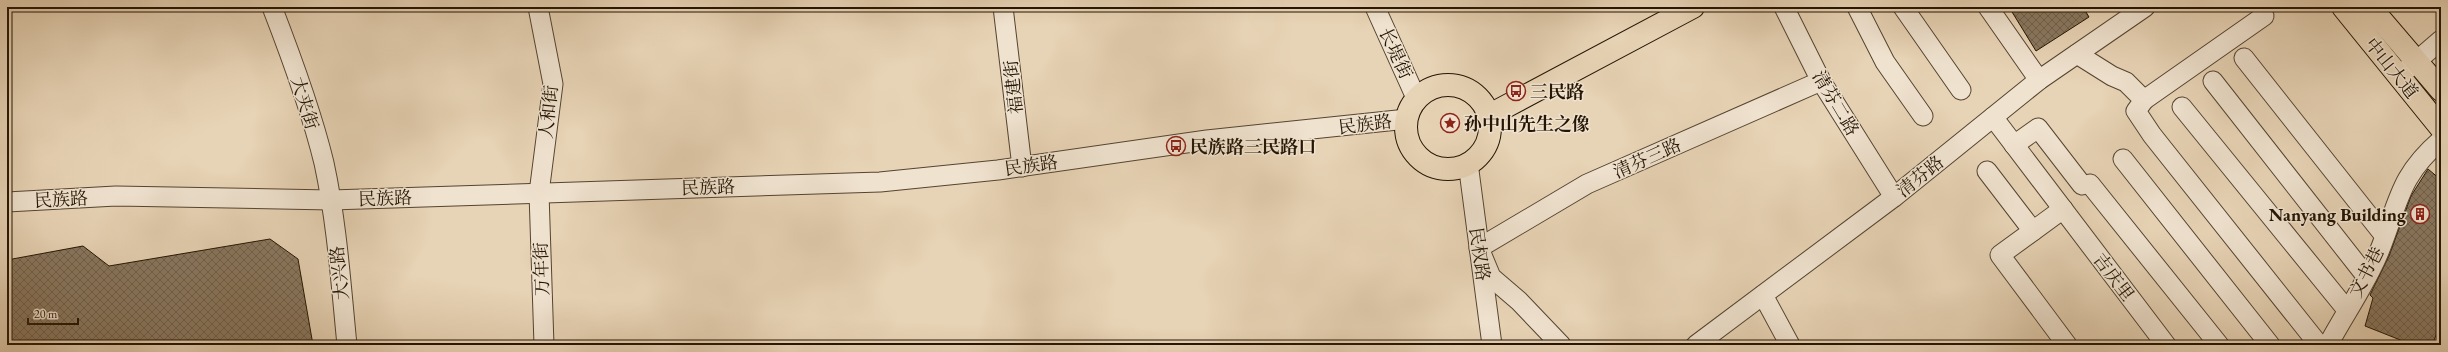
<svg xmlns="http://www.w3.org/2000/svg" width="2448" height="352" font-family="'EB Garamond','Noto Serif SC',serif">
<style>
.building{fill:url(#building-cross-hatch);stroke:#241504}
.lines{fill:none;stroke-linecap:round;stroke-linejoin:round}
.minor-casing{stroke:#554430;stroke-width:21}
.major-casing{stroke:#241504;stroke-width:24}
.minor{stroke:#efe2cf;stroke-width:19}
.major{stroke:#e7d3b5;stroke-width:22}
.labels{text-anchor:middle;dominant-baseline:central;stroke-width:3;stroke-linejoin:round;paint-order:stroke}
.street-label{font-size:18px;fill:#241504;stroke:#efe2cf}
.poi-label{font-size:18px;font-weight:bold;fill:#241504;stroke:#efe2cf;text-anchor:start}
</style>
<defs>
<pattern id="building-cross-hatch" width="8" height="8" patternUnits="userSpaceOnUse"><rect width="8" height="8" fill="#897860"/><path d="M0 0l8 8M0 8l8-8" fill="none" stroke="#70614d"/></pattern>
</defs>
<rect width="100%" height="100%" fill="#e7d3b5"/>
<filter id="stains"><feTurbulence type="fractalNoise" baseFrequency=".005" numOctaves="4"/><feColorMatrix values="0 0 0 0 .2 0 0 0 0 .09 0 0 0 0 .02 0 0 0 .5 -.17"/></filter>
<radialGradient id="worn" r=".72"><stop offset=".6" stop-color="#630" stop-opacity="0"/><stop offset="1" stop-color="#630" stop-opacity=".3"/></radialGradient>
<g class="building">
<path d="M2009 7H2083L2089 17 2036 51Z"/>
<path d="M2428 169 2441 180V323L2432 345H2413L2365 326 2373 298 2370 295 2389 256 2411 196Z"/>
<path d="M270 239 298 259 313 345H7V260L83 246 109 266Z"/>
</g>
<g class="lines">
<defs>
<g id="minor">
<path d="M272 7C291 56 312 113 324 163 337 223 341 285 347 345"/>
<path d="M538 7 553 84 539 193 544 345"/>
<path d="M1003 7 1022 167"/>
<path d="M1375 7 1417 100"/>
<path d="M1784 7 1821 81 1894 197"/>
<path d="M1857 7 1885 62 1923 116"/>
<path d="M1903 7 1961 90"/>
<path d="M1988 7 2039 80"/>
<path d="M2077 54 2112 76 2126 82 2144 100 2136 111 2152 135 2319 345"/>
<path d="M2244 58 2384 235"/>
<path d="M2405 71 2441 40"/>
<path d="M2213 81 2366 276"/>
<path d="M2144 100 2264 16"/>
<path d="M2182 107 2347 310"/>
<path d="M1993 117 2166 345"/>
<path d="M2014 145 2038 128 2082 185"/>
<path d="M2123 159 2270 345"/>
<path d="M1468 163 1492 345"/>
<path d="M1987 171 2033 231"/>
<path d="M2090 184 2219 345"/>
<path d="M7 202 116 196 331 200 880 182 998 170 1207 140 1407 119"/>
<path d="M2063 209 2000 255 2067 345"/>
<path d="M1763 295 1790 345"/>
<path d="M1561 345 1519 301 1491 277 1479 248 1587 184 1821 81"/>
<path d="M1696 345 1894 197 2039 80 2145 7"/>
<path d="M2328 345C2344 315 2366 284 2379 252 2399 203 2398 177 2441 140"/>
</g>
<g id="major">
<path d="M2343 7 2441 128"/>
<path d="M2370 7 2441 90"/>
<circle cx="1448" cy="127" r="42"/>
<path d="M1488 116 1693 7"/>
</g>
</defs>
<use href="#minor" class="minor-casing"/>
<use href="#major" class="major-casing"/>
<use href="#minor" class="minor"/>
<use href="#major" class="major"/>
</g>
<defs>
<symbol id="bus-ring" viewBox="-11 -11 22 22"><circle r="9.5" fill="#efe2cf" stroke="#8f2418" stroke-width="1.5"/><path d="M-5-6H5V4H4V6H2V4H-2V6H-4V4H-5ZM-3.5-4V0h7V-4ZM-3.5 1.2v1.5H-2V1.2ZM2 1.2v1.5H3.5V1.2Z" fill="#8f2418"/></symbol>
<symbol id="sight-ring" viewBox="-11 -11 22 22"><circle r="9.5" fill="#efe2cf" stroke="#8f2418" stroke-width="1.5"/><path d="M0-6L1.8-2.2L6-1.7L2.9 1.2L3.7 5.4L0 3.3L-3.7 5.4L-2.9 1.2L-6-1.7L-1.8-2.2Z" fill="#8f2418"/></symbol>
<symbol id="building-ring" viewBox="-11 -11 22 22"><circle r="9.5" fill="#efe2cf" stroke="#8f2418" stroke-width="1.5"/><path d="M-4-6H4V6H1V3H-1V6H-4ZM-2.5-4.3h1.7v1.8h-1.7ZM.8-4.3h1.7v1.8H.8ZM-2.5-1h1.7V.8h-1.7ZM.8-1h1.7V.8H.8Z" fill="#8f2418"/></symbol>
</defs>
<g fill-rule="evenodd">
<use href="#bus-ring" x="1505" y="80" width="22" height="22"/>
<use href="#sight-ring" x="1439" y="112" width="22" height="22"/>
<use href="#bus-ring" x="1165" y="135" width="22" height="22"/>
<use href="#building-ring" x="2409" y="203" width="22" height="22"/>
</g>
<g class="labels">
<g class="street-label">
<text transform="translate(1396 53) rotate(65)">长堤街</text>
<text transform="translate(2392 68) rotate(51)">中山大道</text>
<text transform="translate(1013 87) rotate(-96)">福建街</text>
<text transform="translate(305 103) rotate(73)">大夹街</text>
<text transform="translate(1836 103) rotate(59)">清芬二路</text>
<text transform="translate(548 112) rotate(-84)">人和街</text>
<text transform="translate(1365 124) rotate(-7)">民族路</text>
<text transform="translate(1647 158) rotate(-24)">清芬三路</text>
<text transform="translate(1031 165) rotate(-8)">民族路</text>
<text transform="translate(1920 176) rotate(-39)">清芬路</text>
<text transform="translate(708 187) rotate(-2)">民族路</text>
<text transform="translate(385 198) rotate(-2)">民族路</text>
<text transform="translate(61 199) rotate(-3)">民族路</text>
<text transform="translate(1480 254) rotate(82)">民权路</text>
<text transform="translate(541 269) rotate(-92)">万年街</text>
<text transform="translate(2366 272) rotate(-63)">文书巷</text>
<text transform="translate(339 273) rotate(-96)">大兴路</text>
<text transform="translate(2114 277) rotate(53)">吉庆里</text>
</g>
<g class="poi-label">
<text x="1530" y="91">三民路</text>
<text x="1464" y="123">孙中山先生之像</text>
<text x="1190" y="146">民族路三民路口</text>
<text x="2406" y="214" text-anchor="end">Nanyang Building</text>
</g>
</g>
<rect width="2448" height="352" fill="none" stroke="#e7d3b5" stroke-width="24"/>
<rect x="8" y="8" width="2432" height="336" fill="none" stroke="#241504" stroke-width="2"/>
<rect x="12" y="12" width="2424" height="328" fill="none" stroke="#241504"/>
<path d="M28 318v6h50v-6" fill="none" stroke="#241504" stroke-width="2"/>
<text x="34" y="318" font-size="12" fill="#241504" stroke="#efe2cf" stroke-width="3" paint-order="stroke">20 m</text>
<rect width="100%" height="100%" filter="url(#stains)"/>
<rect width="100%" height="100%" fill="url(#worn)"/>
</svg>
